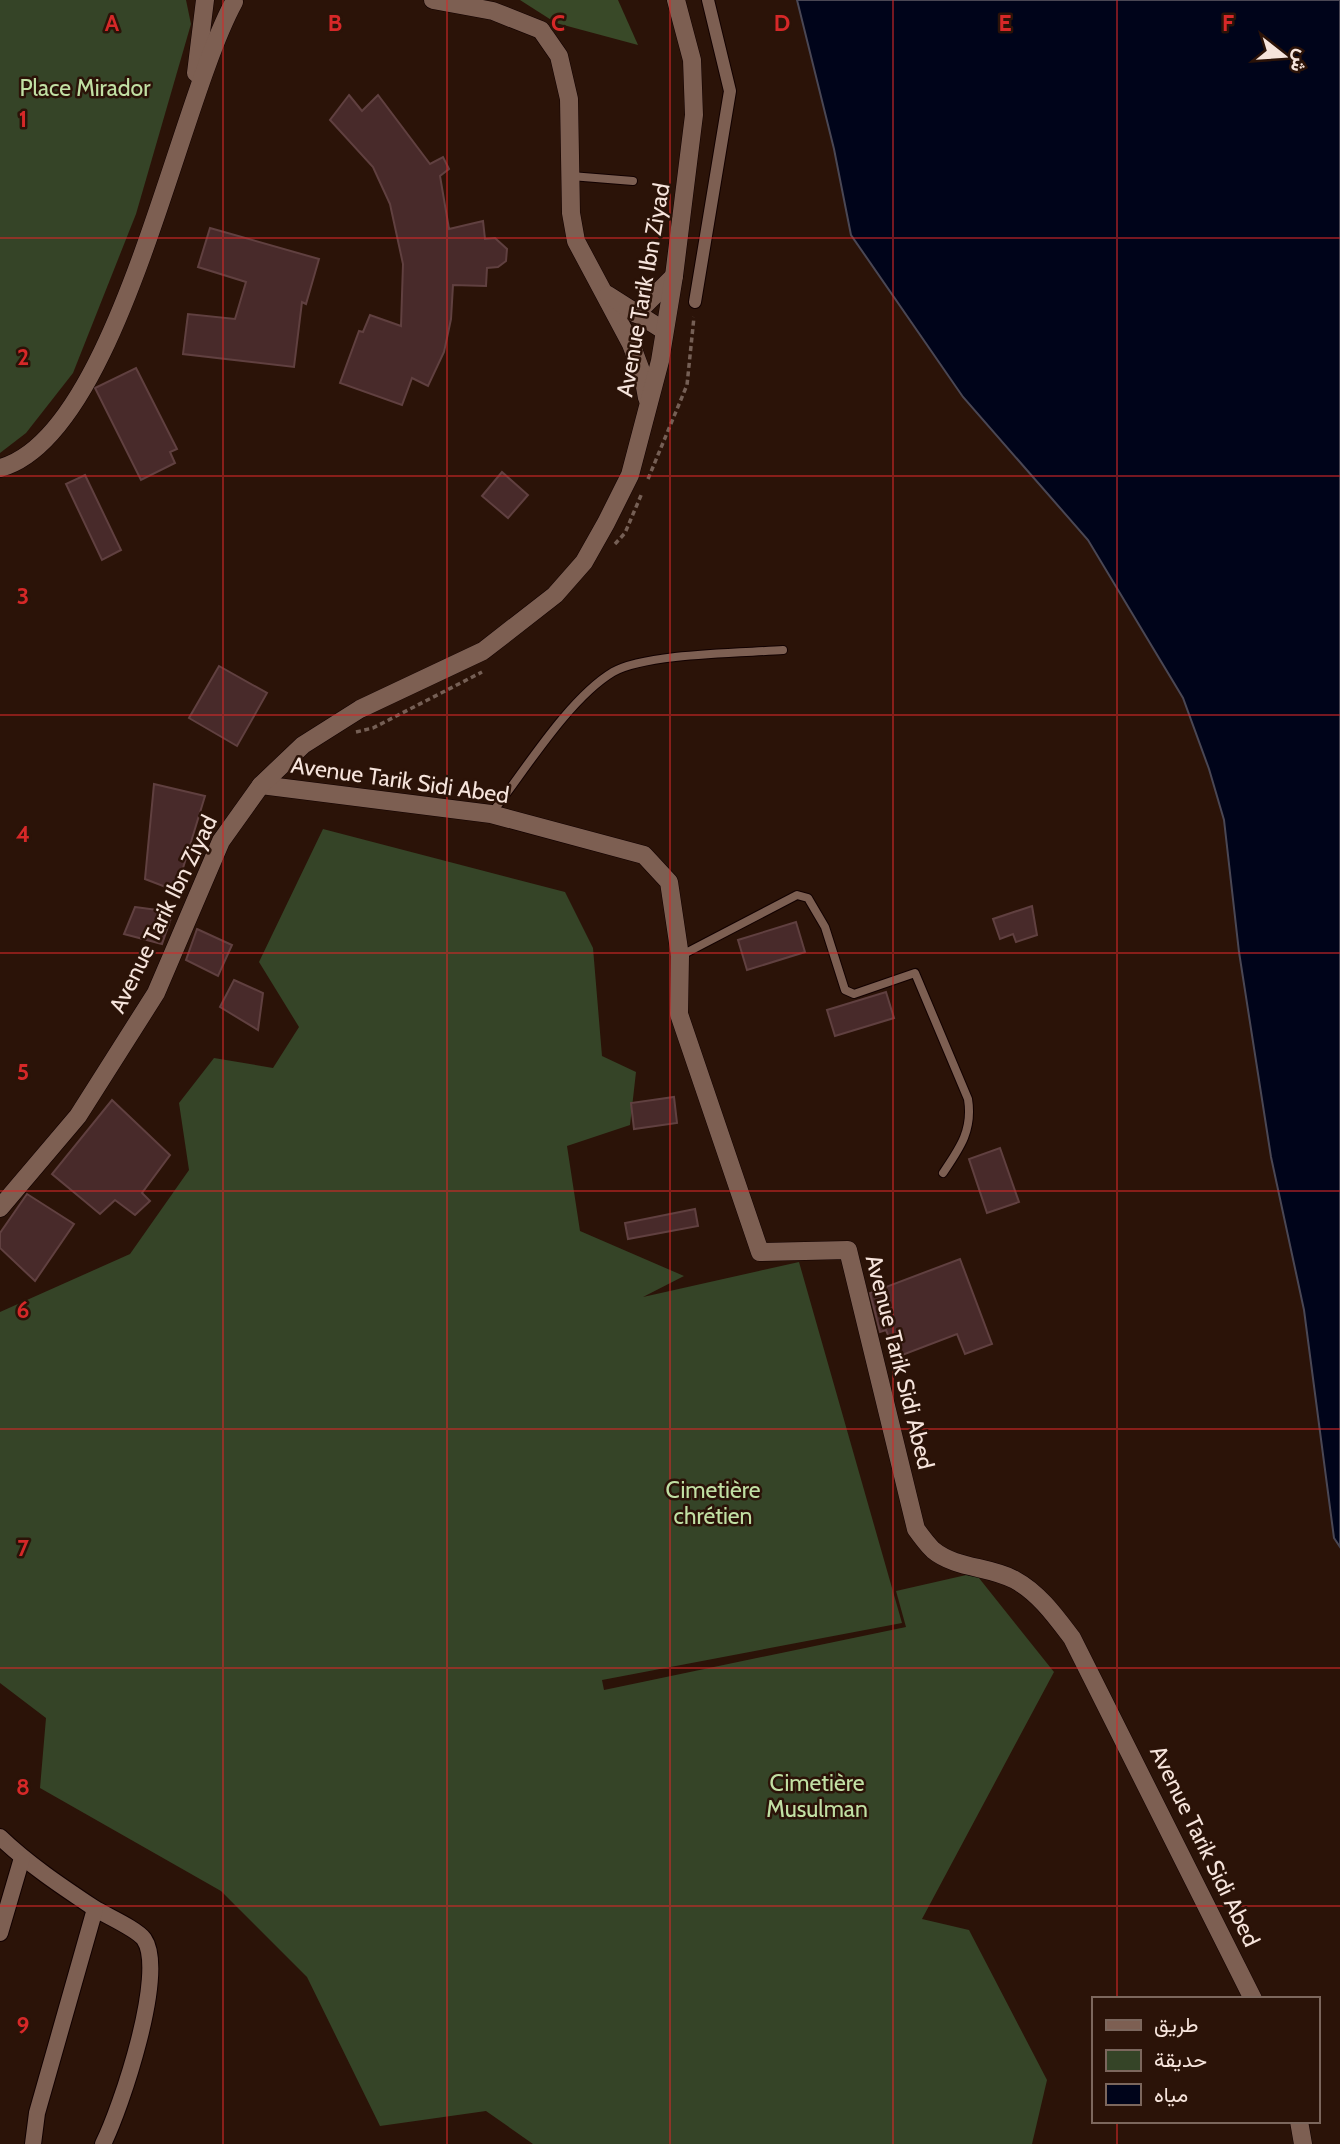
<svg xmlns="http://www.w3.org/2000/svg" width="1340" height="2144" font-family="Cabin,Vazirmatn,sans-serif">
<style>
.green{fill:#354427}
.forest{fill:#394928}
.water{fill:#00041a;stroke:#4a4754;stroke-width:2}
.building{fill:#482a2a;stroke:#604040;stroke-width:2}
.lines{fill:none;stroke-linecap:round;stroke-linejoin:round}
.service-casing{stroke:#120100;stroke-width:10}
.pedestrian-casing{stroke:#120100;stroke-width:14}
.minor-casing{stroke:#120100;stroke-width:18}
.tertiary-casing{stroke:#120100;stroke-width:19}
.path{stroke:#755f55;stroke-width:3.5;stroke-dasharray:5 3.5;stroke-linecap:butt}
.service{stroke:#7d5f52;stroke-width:8}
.pedestrian{stroke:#7d5f52;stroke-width:12}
.minor{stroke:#7d5f52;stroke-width:16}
.tertiary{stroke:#7d5f52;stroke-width:18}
.grid{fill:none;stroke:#d62828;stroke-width:2;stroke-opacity:0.55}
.labels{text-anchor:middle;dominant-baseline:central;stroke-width:5;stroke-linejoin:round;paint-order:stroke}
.park-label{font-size:23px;fill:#c1e0a4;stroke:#2b1308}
.street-label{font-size:23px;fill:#f6e4dc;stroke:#2b1308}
.grid-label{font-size:23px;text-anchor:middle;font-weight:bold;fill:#d62828;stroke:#2b1308;stroke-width:5;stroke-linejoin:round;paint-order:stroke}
</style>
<rect width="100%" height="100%" fill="#2b1308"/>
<g class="green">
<path d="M0 0H186L191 24 136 214 73 373 26 433 0 453Z"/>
<path d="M323 829 565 892 593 948 602 1056 636 1072 630 1125 567 1146 580 1231 684 1276 643 1297 799 1262 902 1623 602 1680 604 1690 906 1627 896 1591 975 1573 1054 1672 922 1919 969 1930 1047 2080 1032 2144H533L486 2111 380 2126 307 1977 221 1891 40 1788 46 1718 0 1683V1312L130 1254 189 1170 179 1103 214 1058 273 1068 299 1027 259 962Z"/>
</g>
<path class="forest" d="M520 0H618L638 45 556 23Z"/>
<path class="water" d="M797 0H1340V1547L1334 1538 1304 1310 1271 1157 1239 952 1224 820 1209 769 1183 698 1088 540 963 397 851 235 834 149Z"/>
<g class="building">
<path d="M349 95 362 111 378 95 430 164 443 157 449 169 440 176 449 229 483 221 485 239 495 238 507 249 506 261 498 267 487 268 486 286 453 285 451 319 444 352 428 386 412 378 402 405 340 383 359 331 363 332 370 315 401 326 403 264 390 204 373 167 330 120Z"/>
<path d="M210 228 319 259 306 304 302 302 294 367 183 354 188 314 235 319 246 282 198 267Z"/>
<path d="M136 368 177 449 170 452 175 463 141 480 95 388Z"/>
<path d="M502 472 528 495 508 518 482 496Z"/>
<path d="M85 475 121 550 102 560 66 484Z"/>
<path d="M219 666 267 693 237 746 189 718Z"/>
<path d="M154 784 205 796 176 891 145 879Z"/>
<path d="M1032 906 1037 935 1016 942 1013 934 1000 939 993 919Z"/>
<path d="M135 907 173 912 162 944 124 934Z"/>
<path d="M796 922 805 952 747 970 738 940Z"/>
<path d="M197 929 232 945 218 976 186 960Z"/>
<path d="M234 980 263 993 258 1030 220 1007Z"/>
<path d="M886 992 894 1018 835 1036 827 1010Z"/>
<path d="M674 1097 677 1123 634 1129 631 1103Z"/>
<path d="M112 1100 170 1155 142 1193 150 1201 135 1215 115 1200 100 1214 52 1174Z"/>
<path d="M1000 1148 1019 1202 987 1213 969 1159Z"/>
<path d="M27 1194 74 1224 35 1281 0 1248V1233Z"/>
<path d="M695 1209 698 1226 628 1239 625 1223Z"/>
<path d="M960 1259 992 1344 965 1354 957 1334 897 1357 886 1330 880 1332 870 1293Z"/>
</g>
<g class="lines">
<defs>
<g id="service">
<path d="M571 176 633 181"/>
<path d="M491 814C524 772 568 699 613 672 646 653 743 653 783 650"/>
<path d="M680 956 797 895 808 898 825 927 845 990 854 994 915 973 968 1099C973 1130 960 1148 943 1173"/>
</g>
<path id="pedestrian" d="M695 302 730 91 708 0"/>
<g id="minor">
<path d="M0 1837C28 1864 61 1886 94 1908 105 1915 137 1929 144 1939 167 1972 121 2108 103 2144"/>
<path d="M0 1933 22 1858"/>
<path d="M33 2144 37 2113 95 1909"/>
</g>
<g id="tertiary">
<path d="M433 0 493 11 541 30 559 56 569 99 571 213 576 241 631 344 643 376 647 398"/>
<path d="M196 73 205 0"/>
<path d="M608 295 663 330"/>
<path d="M636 314 674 276"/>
<path d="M0 468C117 437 177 106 234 2"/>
<path d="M261 785 491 814 644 855 669 882 680 956 679 1014 760 1252 848 1250 916 1529C921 1536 927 1544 933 1550 956 1569 990 1566 1015 1580 1039 1593 1056 1617 1072 1638L1253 1999"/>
<path d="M0 1208 78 1116 156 993 221 841 261 785 303 745 360 709 483 651 555 595 584 562 606 523 630 475 660 361 674 276 694 115 692 60 676 0"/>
<path d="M1299 2121 1303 2144"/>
</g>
</defs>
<use href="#service" class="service-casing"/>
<use href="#pedestrian" class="pedestrian-casing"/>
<use href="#minor" class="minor-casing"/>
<use href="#tertiary" class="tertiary-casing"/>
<g class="path">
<path d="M648 479 687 385 694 317"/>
<path d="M615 544 625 533 642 493"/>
<path d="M356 732 373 728 482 672"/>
</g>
<use href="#service" class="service"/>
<use href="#pedestrian" class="pedestrian"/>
<use href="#minor" class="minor"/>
<use href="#tertiary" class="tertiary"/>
</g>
<path class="grid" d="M223 0V2144M447 0V2144M670 0V2144M893 0V2144M1117 0V1999M0 238H1340M0 476H1340M0 715H1340M0 953H1340M0 1191H1340M0 1429H1340M0 1668H1340M0 1906H1340M1117 2121V2144"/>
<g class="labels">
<g class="park-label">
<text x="85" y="88">Place Mirador</text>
<text x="713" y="1490">Cimetière<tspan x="713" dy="26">chrétien</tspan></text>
<text x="817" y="1783">Cimetière<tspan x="817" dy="26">Musulman</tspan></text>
</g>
<g class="street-label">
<text transform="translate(643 290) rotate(-80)">Avenue Tarik Ibn Ziyad</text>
<text transform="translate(400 780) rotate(8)">Avenue Tarik Sidi Abed</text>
<text transform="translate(163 914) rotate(-64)">Avenue Tarik Ibn Ziyad</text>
<text transform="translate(900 1362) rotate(76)">Avenue Tarik Sidi Abed</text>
<text transform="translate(1205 1846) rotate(64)">Avenue Tarik Sidi Abed</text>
</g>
</g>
<g class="grid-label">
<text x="112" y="31">A</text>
<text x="335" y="31">B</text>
<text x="558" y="31">C</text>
<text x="782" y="31">D</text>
<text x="1005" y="31">E</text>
<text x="1228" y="31">F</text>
<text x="23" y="127">1</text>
<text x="23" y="365">2</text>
<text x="23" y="604">3</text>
<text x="23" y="842">4</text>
<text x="23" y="1080">5</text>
<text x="23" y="1318">6</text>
<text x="23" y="1556">7</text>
<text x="23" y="1795">8</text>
<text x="23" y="2033">9</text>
</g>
<rect x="1092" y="1997" width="228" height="126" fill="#2b1308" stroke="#7c675d" stroke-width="2"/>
<rect x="1106" y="2020" width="35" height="10" fill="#7d5f52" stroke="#7c675d" stroke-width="2"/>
<text x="1154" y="2032" font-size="21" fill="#f6e4dc">طريق</text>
<rect x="1106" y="2050" width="35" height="21" fill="#354427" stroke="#7c675d" stroke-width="2"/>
<text x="1154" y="2067" font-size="21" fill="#f6e4dc">حديقة</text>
<rect x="1106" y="2084" width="35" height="21" fill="#00041a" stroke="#7c675d" stroke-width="2"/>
<text x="1154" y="2102" font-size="21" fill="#f6e4dc">مياه</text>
<g transform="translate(1284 56) rotate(107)" stroke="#2b1308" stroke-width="5" paint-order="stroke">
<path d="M0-5L12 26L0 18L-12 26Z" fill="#f6e4dc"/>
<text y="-10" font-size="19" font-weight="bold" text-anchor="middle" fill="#f6e4dc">ش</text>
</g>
</svg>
